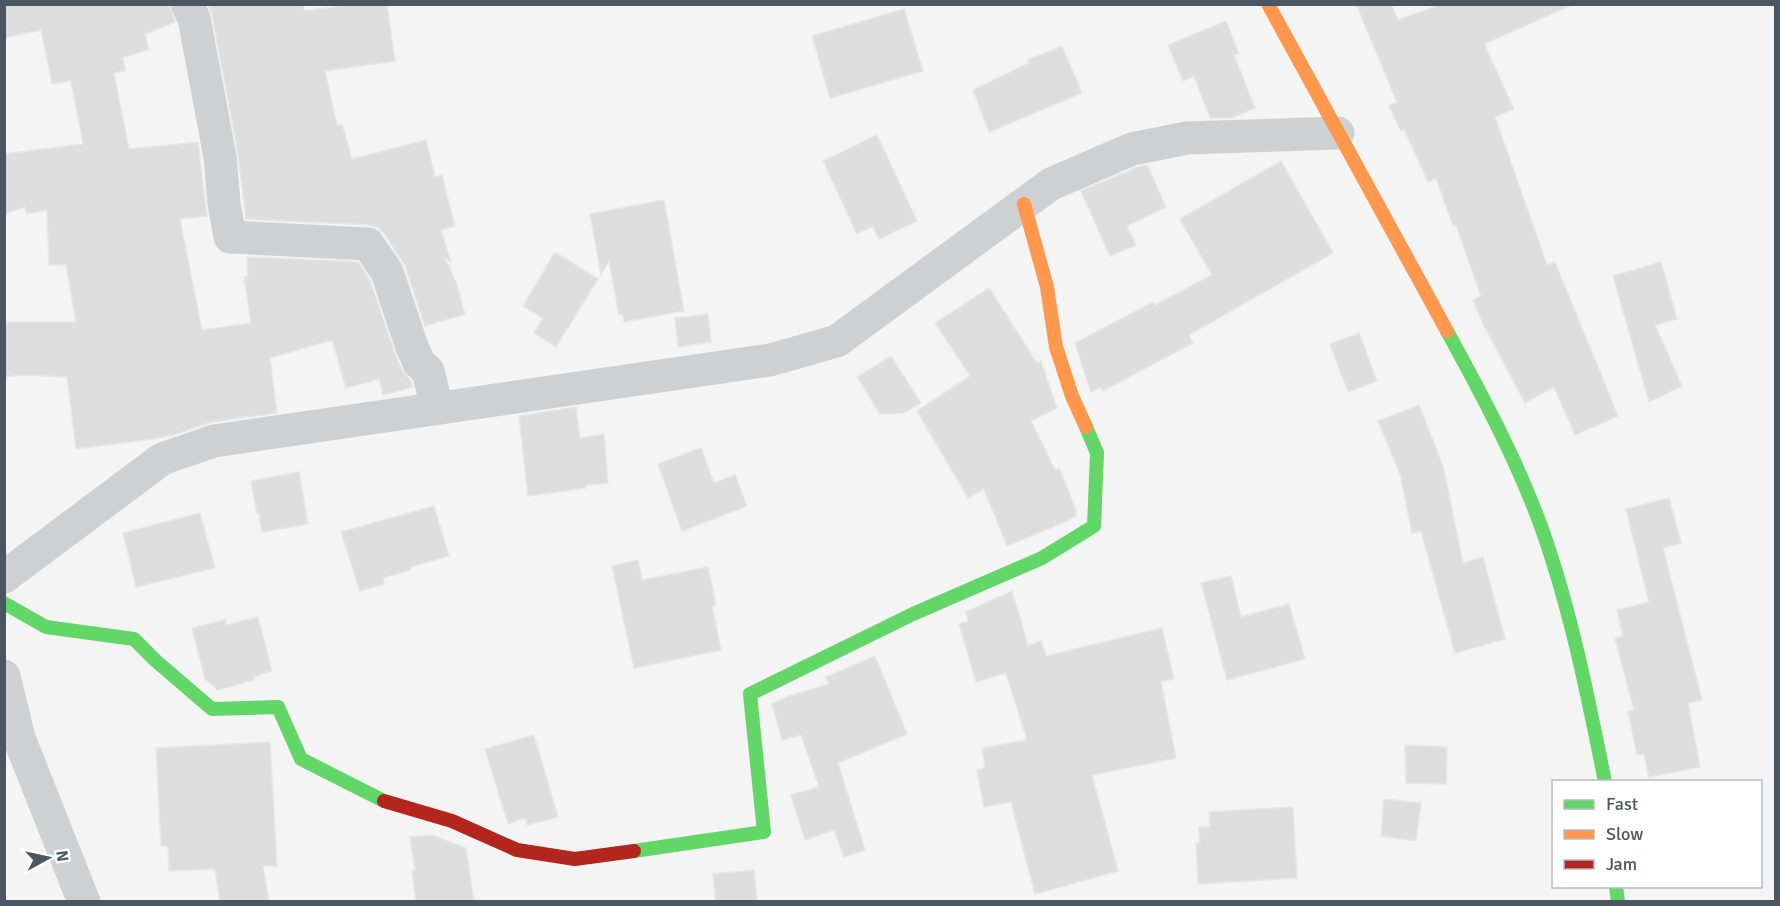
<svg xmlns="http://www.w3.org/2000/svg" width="1780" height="906" font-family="Signika,sans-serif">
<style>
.building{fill:#ddddde;stroke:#e5e6e7;stroke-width:1.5}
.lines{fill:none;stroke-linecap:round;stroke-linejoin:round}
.street{stroke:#ced0d2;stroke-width:33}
.fast{stroke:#63d668;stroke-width:14}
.slow{stroke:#ff974d;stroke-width:14}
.jam{stroke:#b3261e;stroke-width:14}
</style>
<rect width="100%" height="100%" fill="#f4f4f4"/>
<g class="building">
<path d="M4 4H169L175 22 145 34 149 50 123 57 125 71 114 73 129 149 198 142 207 216 180 219 202 330 251 323 244 277 248 276 247 257 358 262 370 280 394 351 402 370 411 381 413 387 383 395 379 379 346 388 332 340 270 358 277 413 211 422 173 435 153 439 76 449 67 377 25 375 4 377V326H7V322H76L66 265H49L47 210 27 214 25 207 4 214V154L83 144 71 81 52 84 41 30 4 38Z"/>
<path d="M208 4H303L304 11 355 4H387L395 61 325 71 337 125 342 124 352 159 426 140 435 177 442 175 455 226 441 230 451 262 445 258 456 282 465 314 425 326 405 266 384 233 377 227 369 225 246 219 238 154 212 15Z"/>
<path d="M1356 4H1391L1398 20 1442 4H1574L1484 44 1514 109 1495 117 1547 265 1555 262 1618 416 1575 435 1554 387 1525 403 1483 324 1473 300 1481 296 1456 225 1453 226 1436 178 1428 182 1404 129 1401 131 1389 106 1397 102Z"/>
<path d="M904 9 923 71 830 98 812 36Z"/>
<path d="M1226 21 1239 54 1234 55 1255 108 1232 118H1210L1194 76 1183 81 1168 45Z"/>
<path d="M1062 46 1082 93 989 132 973 90 1029 63 1028 60Z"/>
<path d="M877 135 917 221 879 239 873 226 857 234 823 161Z"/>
<path d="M1281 161 1333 253 1189 335 1193 343 1103 391 1101 387 1091 392 1075 343 1153 302 1155 305 1212 275 1180 219Z"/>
<path d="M1147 165 1166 207 1127 226 1136 245 1110 256 1081 191 1138 167Z"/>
<path d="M664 200 684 311 624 322 622 314 619 315 609 261 601 274 590 214Z"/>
<path d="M555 252 598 279 556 347 534 333 543 318 523 306Z"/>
<path d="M1661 262 1677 319 1655 325 1682 386 1649 402 1613 276Z"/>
<path d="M989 288 1037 363 1041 361 1057 408 1031 421 1055 470 1059 468 1076 510V515L1067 521 1007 546 984 489 968 498 917 411 970 376 935 323Z"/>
<path d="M708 314 711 342 678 347 675 318Z"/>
<path d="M1359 333 1377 381 1348 392 1330 344Z"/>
<path d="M891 356 921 403 904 413 880 414 857 377Z"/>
<path d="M1419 405 1443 466 1463 563 1483 557 1505 639 1455 653 1421 531 1412 533 1400 474 1378 421Z"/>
<path d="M576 407 580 438 604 434 608 483 586 485V488L528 496 519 416Z"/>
<path d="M701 448 714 483 735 475 747 506 682 531 658 464Z"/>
<path d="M299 472 308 524 262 532 259 514H257L251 481Z"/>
<path d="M1669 498 1681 543 1663 548 1702 700 1688 703 1700 767 1649 777 1644 754 1637 755 1628 711 1634 710 1615 639 1623 636 1617 610 1649 602 1626 509Z"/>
<path d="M434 506 449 556 410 567 411 570 383 578 384 584 360 591 341 532Z"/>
<path d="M200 513 215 568 136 587 123 533Z"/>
<path d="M638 560 642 580 708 567 716 605 712 606 721 650 634 668 612 566Z"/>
<path d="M1231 576 1241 617 1289 604 1305 659 1227 680 1201 583Z"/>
<path d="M1012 591 1028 645 1041 641 1046 656 1162 628 1174 679 1161 682 1176 758 1092 775 1118 871 1035 894 1011 802 984 807 977 770 985 768 982 748 1027 740 1006 673 976 682 959 624 968 621 966 612Z"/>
<path d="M258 617 272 671 253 677 254 680 218 690 205 679 192 628 225 620 226 625Z"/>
<path d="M875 656 907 734 838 763 865 850 844 857 834 830 805 840 791 795 819 787 801 735 782 740 772 704 789 696 829 684 826 677Z"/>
<path d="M534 735 558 817 527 825 525 818 508 824 485 749Z"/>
<path d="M270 742 277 866H263L269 902H220L215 869 169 871 168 846H161L156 748Z"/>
<path d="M1405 745 1447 747 1446 784 1406 783Z"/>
<path d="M1384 799 1421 803 1416 841 1381 836Z"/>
<path d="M1293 807 1297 878 1198 884 1196 843H1200L1199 827H1210L1209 812Z"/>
<path d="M432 835 466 848 474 902H416L412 870H415L410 837Z"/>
<path d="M754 870 757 902H716L713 874Z"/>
</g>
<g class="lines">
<g class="street">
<path d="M187 4 194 18 220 157 224 203 230 237 368 244 387 272 411 344 419 363 428 371 437 408"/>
<path d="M4 577 162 459 214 441 770 360 837 341 1051 184 1132 149 1187 138 1338 133"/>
<path d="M4 676 19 738 84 902"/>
</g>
<g class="fast">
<path d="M1447 331C1482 395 1517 460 1542 529 1571 611 1588 697 1605 782"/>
<path d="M4 603 46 627 134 639 156 661 212 709 278 707 301 759 384 801"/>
<path d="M634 851 764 832 750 694 913 614 1042 558 1094 526 1097 453 1086 427"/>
<path d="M1616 886 1618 902"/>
</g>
<g class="slow">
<path d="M1268 4 1447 331"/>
<path d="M1024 204 1047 287 1056 347 1072 396 1086 427"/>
</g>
<path class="jam" d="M384 801 452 821 517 850 575 859 634 851"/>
</g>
<rect width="1780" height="906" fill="none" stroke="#4a5661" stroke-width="12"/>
<rect x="1552" y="780" width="210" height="108" fill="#ffffff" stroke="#b7bbc0" stroke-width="1.5"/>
<rect x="1564" y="800" width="30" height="9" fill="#63d668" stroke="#b7bbc0" stroke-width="1.5"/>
<text x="1606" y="810" font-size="18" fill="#4a5661">Fast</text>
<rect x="1564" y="830" width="30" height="9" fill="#ff974d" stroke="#b7bbc0" stroke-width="1.5"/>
<text x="1606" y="840" font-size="18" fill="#4a5661">Slow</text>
<rect x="1564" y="860" width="30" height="9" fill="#b3261e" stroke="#b7bbc0" stroke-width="1.5"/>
<text x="1606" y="870" font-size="18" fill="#4a5661">Jam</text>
<g transform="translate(48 858) rotate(82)" stroke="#ffffff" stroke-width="4.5" paint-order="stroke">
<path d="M0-4.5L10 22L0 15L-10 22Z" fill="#4a5661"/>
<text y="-9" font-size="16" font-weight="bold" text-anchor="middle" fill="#4a5661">N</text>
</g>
</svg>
